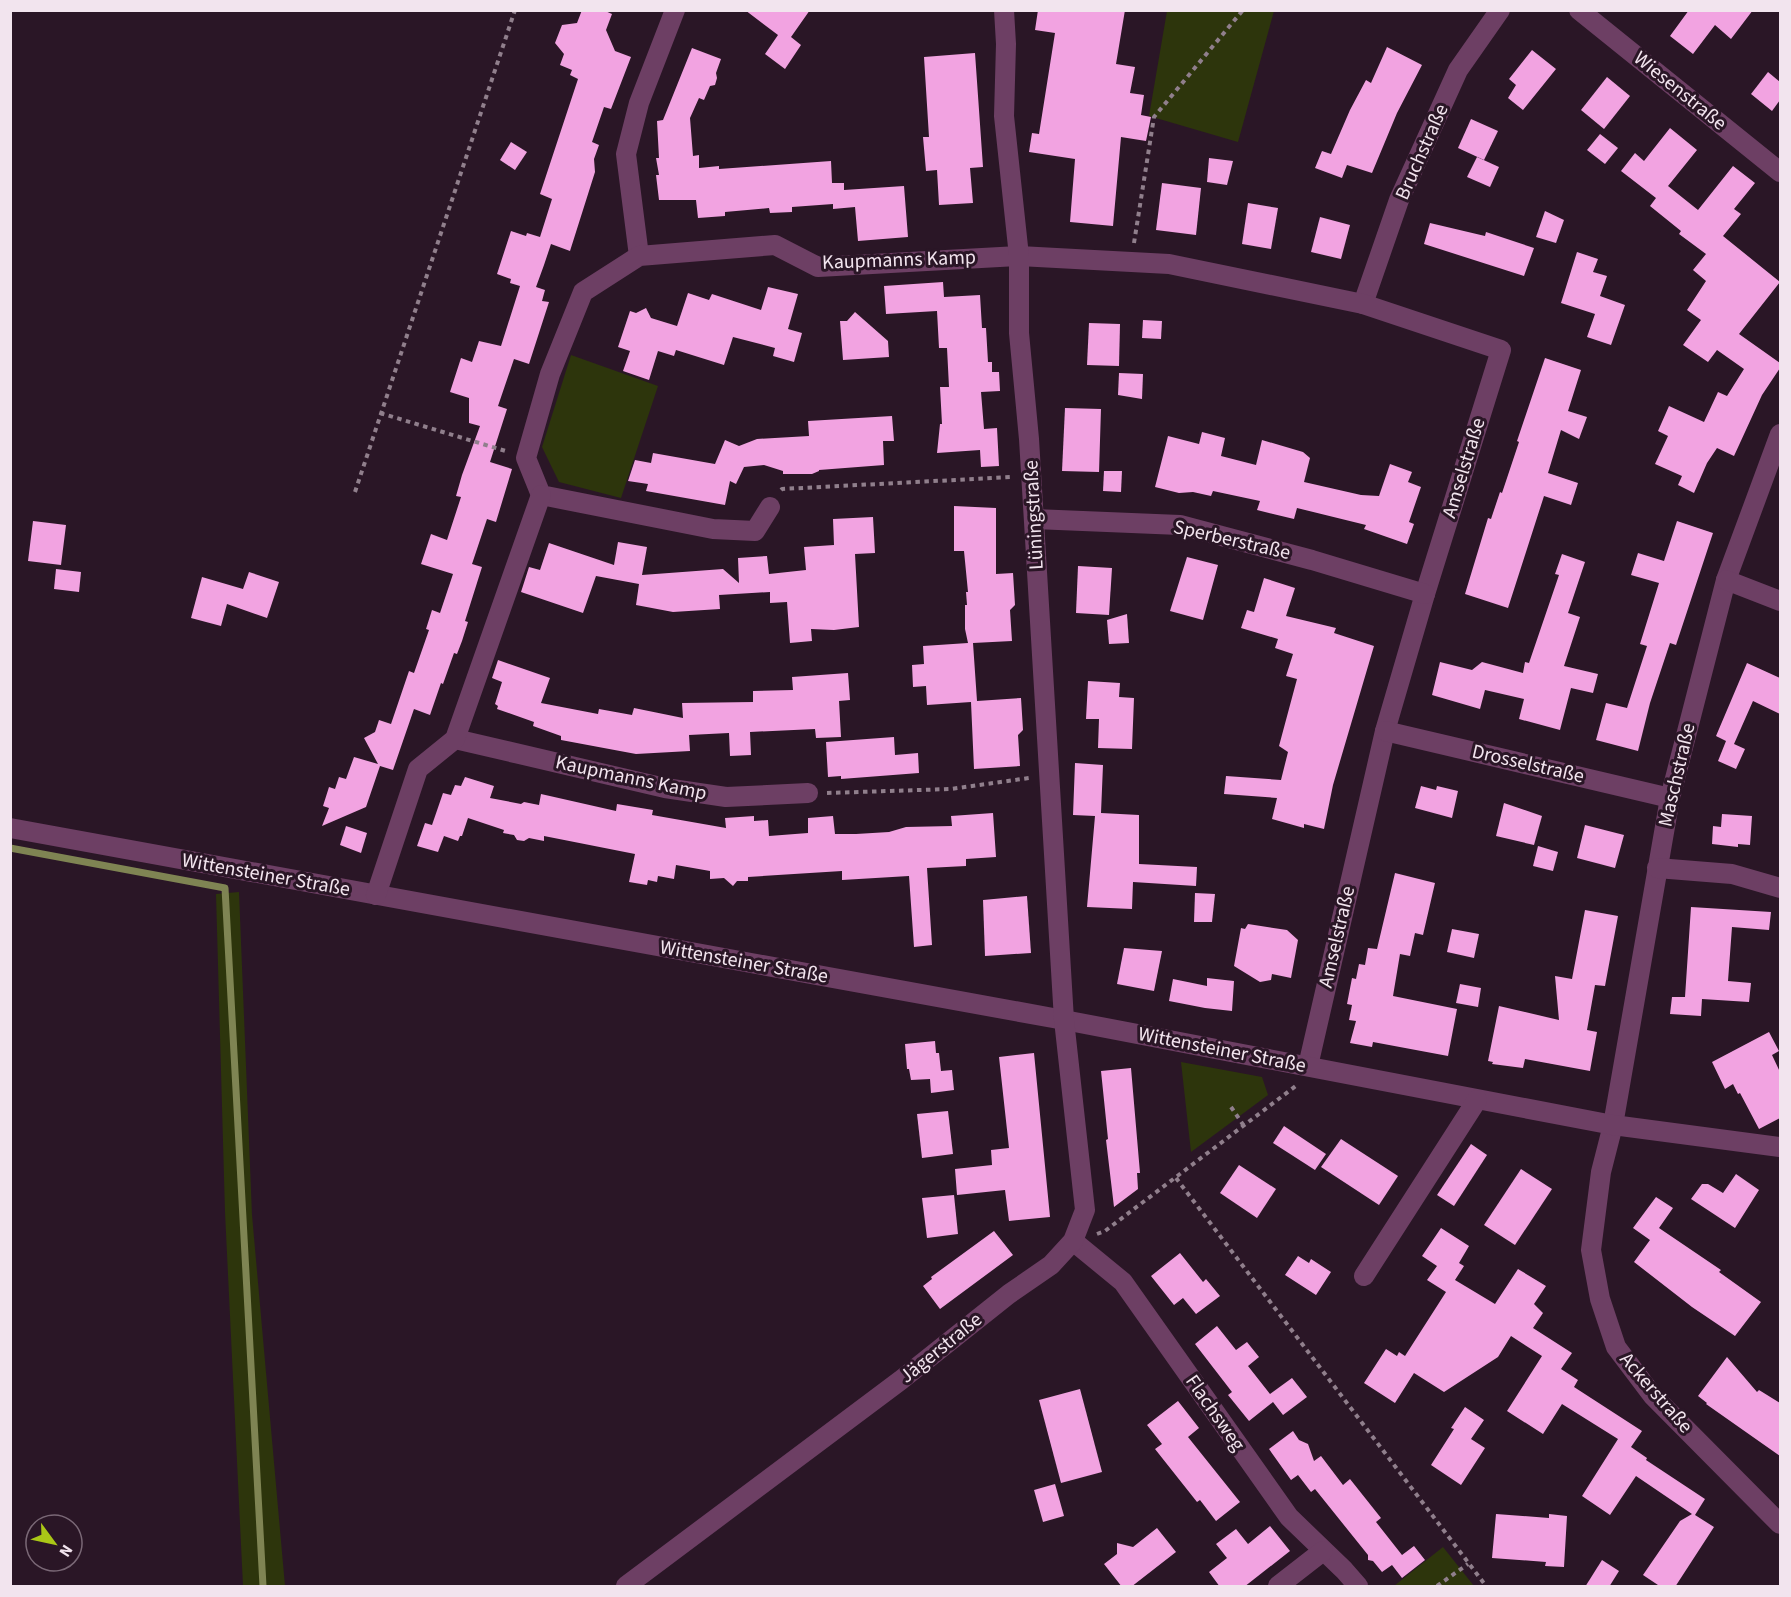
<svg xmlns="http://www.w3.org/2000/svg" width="1791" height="1597" font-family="'Source Sans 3',sans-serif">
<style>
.green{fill:#2d350c}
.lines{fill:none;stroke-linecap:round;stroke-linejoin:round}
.stream{stroke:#7f8453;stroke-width:7}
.building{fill:#f2a3e1}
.path{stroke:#907f8c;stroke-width:4;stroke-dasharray:4.5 4.5;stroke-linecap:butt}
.minor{stroke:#6d3f64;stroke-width:20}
.labels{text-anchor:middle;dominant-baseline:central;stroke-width:6;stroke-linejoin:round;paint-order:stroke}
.street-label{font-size:20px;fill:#f2e4ee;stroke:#2a1626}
</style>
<rect width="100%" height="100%" fill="#2a1626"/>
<g class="green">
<path d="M1167 11H1274L1238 142 1149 116Z"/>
<path d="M571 355 658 386 621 498 559 482 542 447Z"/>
<path d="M239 892 252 1215 285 1586H243L225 1212 216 894Z"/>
<path d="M1181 1062 1262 1077 1268 1095 1191 1152Z"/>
<path d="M1443 1547 1474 1586H1394Z"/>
</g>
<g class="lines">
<path class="stream" d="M10 848 225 888 263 1586"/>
</g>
<g class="building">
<path d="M582 10H603L612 14 606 30 615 51 631 57 611 109 604 107 592 142 599 145 594 159 595 172 570 251 551 244 544 265 536 287 545 290 542 301 549 302 529 364 514 359 498 406 507 409 490 462 512 469 496 522 487 519 472 564 482 567 465 621 468 622 462 641 457 654 454 653 443 684 441 683 430 715 414 709 393 770 380 766 366 807 322 826 329 808 323 806 329 787 335 789 339 777 346 779 354 757 378 764 364 738 375 732 379 720 391 724 409 671 414 673 429 630 426 629 432 610 440 613 453 574 421 564 431 534 447 540 461 497 456 496 462 475 480 426 469 423V398L450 392 461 358 472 362 479 341 501 346 520 286 510 283 511 279 497 274 511 231 526 236 527 233 540 237 552 199 540 194 578 79 570 75 572 70 560 65 564 54 555 43 562 25 577 23Z"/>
<path d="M745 10H810L791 37 801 45 785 69 765 54 778 35Z"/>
<path d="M1038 10H1125L1116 64 1135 67 1130 93 1144 95 1141 115 1151 117 1146 141 1121 137 1113 226 1070 222 1075 159 1029 152 1032 133 1039 134 1055 33 1035 30Z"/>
<path d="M1689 10H1753L1731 39 1715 25 1693 54 1670 36Z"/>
<path d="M1387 47 1422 65 1397 113 1372 173 1347 165 1342 178 1315 168 1322 151 1331 154 1350 110 1366 80 1371 83Z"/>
<path d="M692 48 721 59 716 73 717 78 715 85 710 86 704 100 699 98 690 118 693 156 699 155V168L719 166V169L831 161 832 183H844V190L904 186 908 237 858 241 855 207 833 209V204L792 207V212L770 213 769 208 725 212V216L698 218 696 200H659L656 175H659L656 158H659L657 121 663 120Z"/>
<path d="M1532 50 1556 69 1523 110 1508 98 1516 85 1509 79Z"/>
<path d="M975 53 983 167 970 168 973 203 939 205 937 170 926 171 923 137H929L924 57Z"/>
<path d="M1768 72 1780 82V100L1772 111 1751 94Z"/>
<path d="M1607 77 1630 96 1604 129 1581 110Z"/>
<path d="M1471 119 1498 131 1484 160 1458 148Z"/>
<path d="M1670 128 1697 150 1668 186 1698 210 1733 166 1755 183 1734 209 1741 214 1723 236 1780 282 1739 334 1780 363V368L1762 395 1734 456 1717 448 1707 463 1694 493 1678 485 1682 476 1655 464 1668 436 1658 431 1669 406 1704 422 1718 392 1727 396 1744 369 1717 350 1708 362 1683 345 1701 320 1687 310 1706 281 1693 270 1706 254 1679 234 1681 231 1650 206 1656 198 1621 171 1635 153 1644 161Z"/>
<path d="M1600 134 1618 148 1605 164 1587 150Z"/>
<path d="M511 142 527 152 515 170 500 160Z"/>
<path d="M1477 157 1499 167 1490 187 1467 177Z"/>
<path d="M1209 158 1233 161 1227 185 1207 182Z"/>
<path d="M1162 183 1201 188 1196 235 1156 230Z"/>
<path d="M1248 203 1278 208 1271 249 1242 244Z"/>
<path d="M1545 211 1564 220 1556 243 1536 237Z"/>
<path d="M1320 217 1350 225 1341 259 1311 252Z"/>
<path d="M1430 223 1485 236 1486 232 1534 248 1524 276 1424 244Z"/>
<path d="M1577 252 1598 259 1593 272 1607 276 1600 296 1625 305 1611 345 1587 337 1595 314 1561 303Z"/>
<path d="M943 282 944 297 980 295 982 328H986L988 362H992V372H999L1000 391 981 392 984 429 997 428 999 466 981 467 980 450 937 453 940 424H942L940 387H949L947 348H939L937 311 886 314 884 286Z"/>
<path d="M768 287 798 294 788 329 802 333 794 362 773 356 775 348 733 337 724 365 676 350 674 356 658 351 649 380 623 371 630 351 618 347 630 311 636 313 646 308 651 318 677 326 688 293 709 300 712 294 761 310Z"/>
<path d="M855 312 888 341 889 357 843 360 840 321H847Z"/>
<path d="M1143 320 1162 321 1161 339 1142 338Z"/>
<path d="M1089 323 1120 324 1119 366 1087 365Z"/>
<path d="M1545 358 1581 370 1568 411 1587 417 1579 439 1561 430 1548 473 1578 483 1571 505 1544 496 1508 608 1465 594 1488 518 1491 519 1500 492 1502 493 1519 442 1517 441Z"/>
<path d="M1119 373 1143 374 1142 399 1118 395Z"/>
<path d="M1065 408 1101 409 1099 472 1062 471Z"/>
<path d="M892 416 894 441H883L884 465 819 470V471L812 474H783V471L764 465 744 467 736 484 730 481 725 505 646 491 648 484 628 481 635 460 651 463 653 453 715 464 725 440 739 446 757 439 809 436 808 421Z"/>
<path d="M1202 432 1225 438 1221 456 1256 465 1262 440 1303 452 1310 458 1304 482 1361 495 1379 496 1390 464 1412 472 1408 482 1421 487 1409 522 1414 524 1407 544 1364 529 1366 525 1297 508 1294 519 1257 510 1260 501 1213 491 1211 496 1193 492 1179 493 1155 487 1168 436 1199 444Z"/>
<path d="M1104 471H1122L1121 492 1103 491Z"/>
<path d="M954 506 996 508V574L1013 573 1015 605 1010 610 1012 641 973 643 977 701 1021 698 1023 730 1018 735 1020 766 974 769 971 702 927 705 926 686 913 687 912 665 924 664 923 646 968 643 965 629V605H967L966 592H968L964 551H954Z"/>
<path d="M873 517 875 553 855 554 859 627 834 630 811 629 812 641 790 643 787 602 770 603V592L719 595 720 609 673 612 636 605 639 584 596 576 583 613 521 592 529 567 540 570 549 543 614 565 618 542 647 547 642 575 723 569 739 583 738 558 767 556 769 574 806 570 804 547 834 545 833 519Z"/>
<path d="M33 521 66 525 61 565 28 561Z"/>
<path d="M1677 521 1713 533 1676 645 1670 643 1650 703 1638 751 1596 740 1606 703 1627 708 1647 646 1640 644 1659 583 1631 575 1638 553 1664 561Z"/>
<path d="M1562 554 1585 562 1568 613 1580 617 1564 666 1598 674 1593 693 1571 688 1560 730 1519 719 1524 699 1485 690 1480 709 1432 695 1440 662 1472 670 1482 662 1523 673 1525 662 1529 663 1559 575 1555 574Z"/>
<path d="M1187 557 1218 565 1203 620 1170 611Z"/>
<path d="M1078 566 1112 568 1109 615 1076 613Z"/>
<path d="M56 569 81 572 79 592 54 589Z"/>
<path d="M249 572 279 582 267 618 227 604 221 626 191 618 202 577 243 589Z"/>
<path d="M1264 578 1295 588 1286 616 1336 628 1334 633 1374 646 1333 785 1324 829 1304 824V828L1272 819 1277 798 1224 794 1226 776 1281 780 1288 752 1279 746 1297 679 1286 676 1293 654 1275 648 1278 639 1241 628 1247 610 1254 612Z"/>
<path d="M1127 614 1129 643 1109 644 1107 620Z"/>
<path d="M498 660 550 678 541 703 598 714 599 709 632 715 634 708 683 718 682 703 753 702V691L793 690 792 677 848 673 850 700 839 701 841 737 816 738 815 729 750 732 751 755 730 756 729 733 689 735 690 751 636 754 561 740V736L533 726 534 722 497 709 498 706 495 704 502 682 492 678Z"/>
<path d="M1747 663 1780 678V714L1753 701 1734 744 1745 749 1736 769 1718 761 1726 741 1716 736Z"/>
<path d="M1088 681 1120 683 1119 697 1134 698 1132 749 1098 748 1099 719H1086Z"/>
<path d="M894 737 895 755 918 753 919 773 841 779V776L828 777 826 742Z"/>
<path d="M1075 763 1103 765 1101 813 1139 815V864L1197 867 1196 886 1133 882 1132 909 1087 907 1095 816 1073 815Z"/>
<path d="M465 777 494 786 490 798 521 804 524 802 539 805 541 794 616 811 617 804 653 810 652 815 726 828 725 818 754 816V821L768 820 769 836 808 833V818L833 816 835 834H856L889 832 906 827 952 826 951 816 993 813 996 857 966 859V866L927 868 932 945 914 947 909 876 842 880V871L748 877V881H737L733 886 724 878 710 879V871L676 865 674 879 658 876 657 882 648 880 647 885 629 882 635 854 544 836V841L529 838 524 841 517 840 514 835 503 833 504 830 468 818 462 836H460L458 841 444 836 438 852 417 846 425 823 432 825 443 793 451 795 455 785 461 786Z"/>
<path d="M1421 786 1436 790 1437 786 1458 791 1452 818 1415 808Z"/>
<path d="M1504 803 1542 816 1534 845 1496 836Z"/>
<path d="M1722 814 1752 816 1750 845 1738 844V847L1712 844 1713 826 1721 827Z"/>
<path d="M1585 825 1624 835 1615 868 1577 858Z"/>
<path d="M346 826 367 833 361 853 340 845Z"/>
<path d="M1538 846 1558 852 1553 871 1533 866Z"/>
<path d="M1395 873 1435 883 1423 935 1415 933 1410 956 1400 954 1393 996 1457 1009 1448 1056 1373 1042 1372 1047 1350 1043 1356 1021 1349 1020 1352 1005 1347 1004 1352 978 1356 979 1359 964 1365 965 1368 948 1377 949Z"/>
<path d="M1195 893 1215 894 1212 922H1194Z"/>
<path d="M1027 896 1031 953 985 956 983 900Z"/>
<path d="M1691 907 1771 912 1769 930 1732 927 1728 981 1751 983 1749 1002 1702 999 1701 1016 1670 1014 1672 997H1685Z"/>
<path d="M1585 910 1618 916 1605 986 1595 985 1587 1030 1597 1032 1590 1071 1525 1059 1523 1068 1492 1064 1493 1062 1488 1061 1499 1006 1559 1020 1555 976 1572 979Z"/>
<path d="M1248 924 1287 930 1298 940 1291 978 1272 974 1271 980 1260 982 1234 966 1241 928 1245 929Z"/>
<path d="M1452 929 1479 934 1474 958 1447 952Z"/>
<path d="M1124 948 1162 951 1154 991 1117 984Z"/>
<path d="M1207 978 1234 981 1232 1011 1205 1008 1169 1001 1173 979 1207 986Z"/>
<path d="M1460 984 1481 988 1478 1007 1456 1003Z"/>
<path d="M1769 1032 1779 1051 1772 1055 1780 1072V1118L1759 1129 1740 1093 1738 1094 1733 1084 1725 1089 1712 1062Z"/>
<path d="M935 1041 936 1053H939L941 1071 952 1070 954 1090 931 1093 930 1079 911 1080 909 1069H907L905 1044Z"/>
<path d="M1034 1053 1050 1217 1009 1221 1005 1190 957 1195 955 1169 992 1165 991 1150 1009 1148 999 1057Z"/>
<path d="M1131 1068 1140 1173H1137L1138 1189 1114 1207 1106 1140 1108 1139 1101 1071Z"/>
<path d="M948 1111 953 1154 922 1158 917 1114Z"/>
<path d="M1284 1126 1326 1154 1315 1170 1273 1143Z"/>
<path d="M1341 1139 1398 1176 1379 1205 1321 1167Z"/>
<path d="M1471 1144 1487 1155 1454 1206 1437 1195Z"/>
<path d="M1239 1165 1276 1189 1257 1218 1220 1193Z"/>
<path d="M1521 1169 1552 1189 1515 1245 1484 1225Z"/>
<path d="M1736 1174 1759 1190 1735 1228 1691 1199 1702 1184H1708L1723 1193Z"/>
<path d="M954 1195 958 1234 927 1238 922 1198Z"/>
<path d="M1656 1197 1673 1208 1659 1228 1721 1270 1719 1272 1761 1302 1735 1336 1692 1307 1634 1262 1650 1240 1633 1228Z"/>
<path d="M1441 1228 1469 1246 1459 1263 1464 1266 1455 1280 1495 1304 1518 1269 1546 1286 1534 1304 1543 1313 1533 1328 1572 1353 1561 1369 1578 1380 1574 1387 1642 1431 1631 1447 1647 1458 1646 1460 1705 1499 1695 1515 1714 1527 1675 1587H1661L1643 1575 1680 1521 1692 1514 1636 1476 1610 1515 1582 1496 1618 1439 1562 1404 1543 1434 1507 1411 1542 1356 1511 1336 1498 1357 1444 1392 1414 1373 1395 1403 1364 1383 1386 1349 1397 1356 1399 1352 1405 1356 1446 1292 1427 1280 1437 1266 1422 1256Z"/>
<path d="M994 1231 1013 1255 940 1309 923 1286 932 1279 931 1277Z"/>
<path d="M1180 1253 1203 1282 1206 1279 1220 1296 1196 1314 1183 1298 1174 1305 1151 1276Z"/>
<path d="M1298 1256 1309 1263 1311 1259 1331 1272 1316 1295 1285 1275Z"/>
<path d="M1217 1326 1236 1350 1247 1342 1259 1357 1248 1366 1270 1394 1292 1378 1307 1397 1283 1415 1273 1402 1249 1421 1228 1395 1232 1392 1195 1344Z"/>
<path d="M1727 1357 1757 1392 1759 1390 1780 1403V1456L1706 1404 1707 1403 1698 1396Z"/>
<path d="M1080 1389 1102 1472 1061 1483 1039 1400Z"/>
<path d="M1178 1401 1199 1428 1188 1437 1240 1502 1216 1521 1200 1500 1197 1502 1155 1449 1162 1444 1147 1425Z"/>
<path d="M1465 1407 1484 1420 1471 1439 1485 1448 1461 1485 1431 1465 1454 1429 1451 1428Z"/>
<path d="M1293 1431 1299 1440 1308 1444 1314 1461 1321 1456 1343 1485 1350 1479 1381 1518 1376 1522 1402 1555 1414 1546 1425 1560 1402 1578 1392 1565 1382 1572 1373 1561 1368 1560V1555L1315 1489 1311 1492 1298 1475 1291 1480 1269 1449Z"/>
<path d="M1055 1484 1064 1516 1043 1522 1034 1490Z"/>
<path d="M1496 1514 1549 1518V1514L1567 1516 1564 1567 1545 1566 1546 1562 1492 1558Z"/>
<path d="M1270 1526 1290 1551 1244 1587H1220L1209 1572 1227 1558 1216 1544 1236 1529 1248 1544Z"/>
<path d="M1157 1528 1176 1552 1131 1587H1122L1104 1564 1117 1554V1543L1133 1547Z"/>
<path d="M1602 1560 1619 1571 1609 1587H1585Z"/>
</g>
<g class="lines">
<g class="path">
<path d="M1134 243 1154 117 1243 10"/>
<path d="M380 413 509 452"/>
<path d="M781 490 782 489 1012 477"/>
<path d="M355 492 515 10"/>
<path d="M827 793 951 789 1029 778"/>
<path d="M1231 1107 1244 1126"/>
<path d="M1176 1178 1486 1586"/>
<path d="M1097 1234 1105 1231 1297 1085"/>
<path d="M1437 1586 1468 1564"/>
</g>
<g class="minor">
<path d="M1579 10 1780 172"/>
<path d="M639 256 626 154 639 103 675 10"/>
<path d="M1363 304 1399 200 1458 70 1500 10"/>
<path d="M1780 434 1726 580 1670 798 1613 1125 1601 1172 1591 1250 1600 1299 1616 1347 1653 1396 1780 1524"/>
<path d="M770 507 755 531 713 529 541 495 526 458 550 374 583 292 639 256 775 245 818 267 1019 256 1169 264 1363 304 1501 350 1425 594 1385 731 1308 1066"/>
<path d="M1034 519 1180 525 1312 560 1425 594"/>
<path d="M1726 580 1780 601"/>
<path d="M1385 731 1670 798"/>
<path d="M455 739 665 788 726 797 808 793"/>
<path d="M10 828 1064 1020 1613 1125 1780 1147"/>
<path d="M1657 868 1732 874 1780 888"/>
<path d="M376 895 418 769 455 739 541 495"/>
<path d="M1073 1241 1123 1282 1289 1517 1344 1570 1358 1586"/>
<path d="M1364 1276 1477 1100"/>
<path d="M626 1586 901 1380 1009 1294 1051 1265 1073 1241 1085 1210 1064 1020 1029 439 1019 333V256L1004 116 1006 44 1004 10"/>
<path d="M1278 1586 1323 1551"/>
</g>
</g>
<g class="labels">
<g class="street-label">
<text transform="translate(1680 91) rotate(39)">Wiesenstraße</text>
<text transform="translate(1422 152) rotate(-66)">Bruchstraße</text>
<text transform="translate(899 260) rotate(-2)">Kaupmanns Kamp</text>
<text transform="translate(1464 468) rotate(-73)">Amselstraße</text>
<text transform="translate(1034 515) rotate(-93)">Lüningstraße</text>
<text transform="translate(1232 540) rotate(13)">Sperberstraße</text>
<text transform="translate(1528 764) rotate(13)">Drosselstraße</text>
<text transform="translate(1677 775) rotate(-77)">Maschstraße</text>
<text transform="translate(631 778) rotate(12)">Kaupmanns Kamp</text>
<text transform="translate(266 875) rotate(10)">Wittensteiner Straße</text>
<text transform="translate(1337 937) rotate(-77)">Amselstraße</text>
<text transform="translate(744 962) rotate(10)">Wittensteiner Straße</text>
<text transform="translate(1222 1050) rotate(11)">Wittensteiner Straße</text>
<text transform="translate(941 1348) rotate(-39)">Jägerstraße</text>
<text transform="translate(1656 1393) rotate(49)">Ackerstraße</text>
<text transform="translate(1215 1413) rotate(55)">Flachsweg</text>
</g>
</g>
<rect width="1791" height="1597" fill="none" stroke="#f2e4ee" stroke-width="24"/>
<g transform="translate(54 1543) rotate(123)"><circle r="28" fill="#2a1626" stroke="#7a6876" stroke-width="1.5"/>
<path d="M0-4.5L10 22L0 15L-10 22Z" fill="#aac717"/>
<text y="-9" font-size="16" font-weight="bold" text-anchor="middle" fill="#f2e4ee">N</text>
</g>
</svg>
